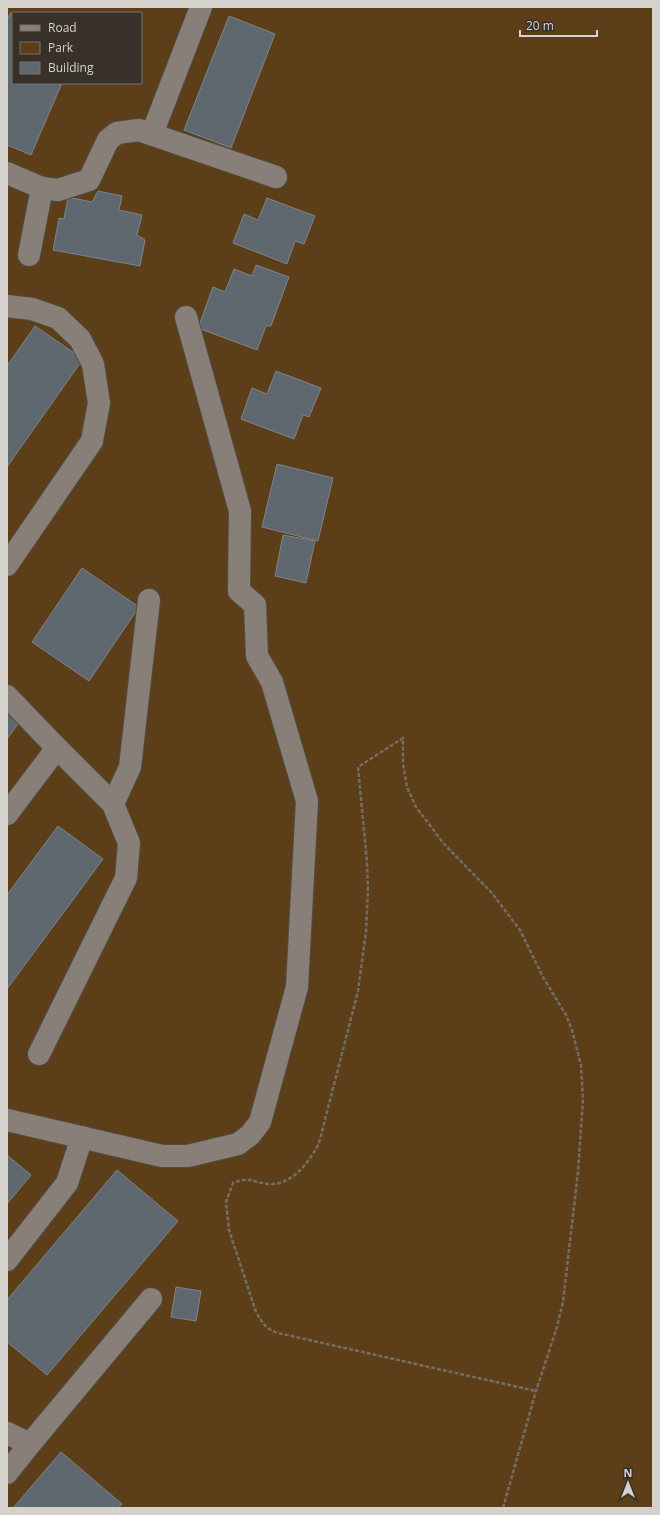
<svg xmlns="http://www.w3.org/2000/svg" width="660" height="1515" font-family="'Open Sans',sans-serif">
<style>
.green{fill:#5c3f19;fill-rule:evenodd}
.building{fill:#60686f;stroke:#7b848c}
.lines{fill:none;stroke-linecap:round;stroke-linejoin:round}
.minor-casing{stroke:#514d46;stroke-width:24}
.path{stroke:#726d66;stroke-width:2.5;stroke-dasharray:4 2;stroke-linecap:butt}
.minor{stroke:#888078;stroke-width:22}
</style>
<rect width="100%" height="100%" fill="#37312a"/>
<path class="green" d="M7 7H653V1508H7ZM13 13H141V83H13Z"/>
<g class="building">
<path d="M10 13 13 15V83H62L31 155 7 145V20Z"/>
<path d="M229 16 275 34 231 148 184 130Z"/>
<path d="M98 191 122 196 119 210 142 215 137 235 145 240 140 266 53 250 59 218 64 219 68 197 92 202Z"/>
<path d="M267 198 315 216 304 244 295 241 287 264 233 243 244 214 258 220Z"/>
<path d="M256 265 289 277 271 326H266L257 350 198 328 213 287 225 292 234 269 252 276Z"/>
<path d="M35 326 83 359 7 467V366Z"/>
<path d="M276 371 321 388 309 417 303 415 294 439 241 419 252 388 267 394Z"/>
<path d="M277 464 333 478 318 541 262 527Z"/>
<path d="M283 535 315 541 306 583 275 576Z"/>
<path d="M82 568 139 607 89 681 32 642Z"/>
<path d="M7 706 23 717 7 739Z"/>
<path d="M58 826 103 859 7 989V895Z"/>
<path d="M7 1155 31 1175 7 1204Z"/>
<path d="M117 1170 178 1221 47 1375 7 1342V1300Z"/>
<path d="M176 1287 201 1291 196 1321 171 1317Z"/>
<path d="M61 1452 122 1504 118 1508H13Z"/>
</g>
<g class="lines">
<defs>
<g id="minor">
<path d="M152 134 201 7"/>
<path d="M7 173 42 188 58 190 89 180 108 140 117 133 139 130 276 177"/>
<path d="M29 255 42 188"/>
<path d="M7 306 32 309 58 318 80 339 93 364 99 403 92 441 7 565"/>
<path d="M7 696 57 748 7 814"/>
<path d="M113 804 130 767 149 600"/>
<path d="M39 1054 126 878 129 843 113 804 57 748"/>
<path d="M7 1120 162 1156H188L238 1144 250 1135 260 1122 297 987 307 801 272 682 257 656 255 605 239 591 240 511 186 317"/>
<path d="M7 1260 67 1183 82 1137"/>
<path d="M7 1433 30 1444 151 1299"/>
<path d="M7 1473 30 1444"/>
</g>
</defs>
<use href="#minor" class="minor-casing"/>
<path class="path" d="M503 1508 536 1391 557 1327 563 1302 578 1172 583 1099 581 1065 572 1030 566 1015 543 977 520 930 491 892 444 844 416 807 407 787 403 764V738L358 767 367 862 368 891 366 932 358 991 319 1143C310 1161 292 1186 268 1184 251 1182 251 1176 233 1183L226 1202 229 1230 256 1312C262 1323 266 1329 278 1333L536 1391"/>
<use href="#minor" class="minor"/>
</g>
<rect width="660" height="1515" fill="none" stroke="#d5d1cc" stroke-width="16"/>
<rect x="12" y="12" width="130" height="72" fill="#37312a" stroke="#76716b"/>
<rect x="20" y="25" width="20" height="6" fill="#888078" stroke="#76716b"/>
<text x="48" y="32" font-size="12" fill="#d5d1cc">Road</text>
<rect x="20" y="42" width="20" height="12" fill="#5c3f19" stroke="#76716b"/>
<text x="48" y="52" font-size="12" fill="#d5d1cc">Park</text>
<rect x="20" y="62" width="20" height="12" fill="#60686f" stroke="#76716b"/>
<text x="48" y="72" font-size="12" fill="#d5d1cc">Building</text>
<g transform="translate(628 1483)" stroke="#37312a" stroke-width="3" paint-order="stroke">
<path d="M0-3L7 15L0 10L-7 15Z" fill="#d5d1cc"/>
<text y="-6" font-size="11" font-weight="bold" text-anchor="middle" fill="#d5d1cc">N</text>
</g>
<path d="M520 30v6h77v-6" fill="none" stroke="#d5d1cc" stroke-width="2"/>
<text x="526" y="30" font-size="12" fill="#d5d1cc" stroke="#37312a" stroke-width="3" paint-order="stroke">20 m</text>
</svg>
